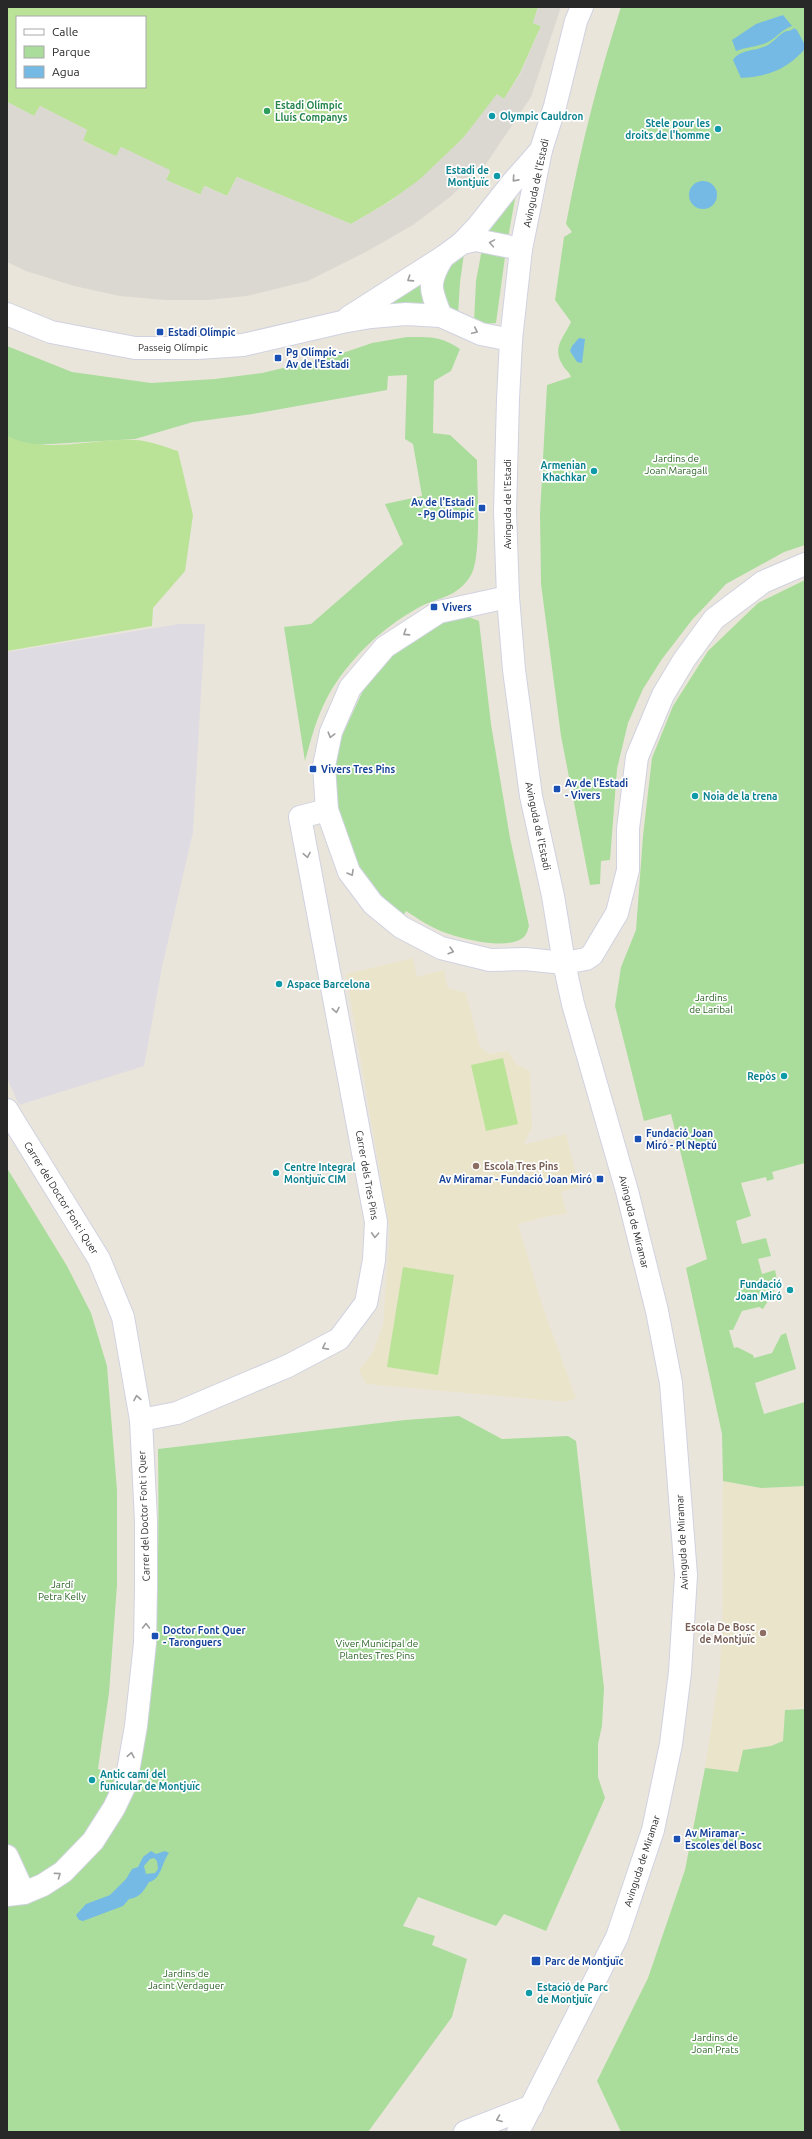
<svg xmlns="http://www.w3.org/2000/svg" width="812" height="2139" font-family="Ubuntu,sans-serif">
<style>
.industrial{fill:#dedbe2}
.education{fill:#eae4cb}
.green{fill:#aadd9b}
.pitch{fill:#bae398;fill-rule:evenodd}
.plaza{fill:#dad8d1}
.water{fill:#75bae5;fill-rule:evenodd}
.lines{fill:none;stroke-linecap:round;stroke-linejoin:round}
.minor-casing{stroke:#d0d2e0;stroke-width:24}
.minor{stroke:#fff;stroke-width:22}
.oneway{stroke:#9e9e9e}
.leisure-dot{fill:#2e9e5b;stroke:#fff;stroke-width:1.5}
.culture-dot{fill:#0f9aa8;stroke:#fff;stroke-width:1.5}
.transit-dot{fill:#1a4fb4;stroke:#fff;stroke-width:1.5}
.education-dot{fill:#8d6e63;stroke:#fff;stroke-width:1.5}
.labels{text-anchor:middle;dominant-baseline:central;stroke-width:3.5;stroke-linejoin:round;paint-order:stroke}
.leisure-label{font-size:10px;font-weight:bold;fill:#27864d;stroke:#fff;text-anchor:start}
.culture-label{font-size:10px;font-weight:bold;fill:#0d838f;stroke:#fff;text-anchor:start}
.street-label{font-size:10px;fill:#282828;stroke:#fff}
.transit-label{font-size:10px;font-weight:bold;fill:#164399;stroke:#fff;text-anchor:start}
.park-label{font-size:10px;fill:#255f1f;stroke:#fff}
.education-label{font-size:10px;font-weight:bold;fill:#785e54;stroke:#fff;text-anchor:start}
</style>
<rect width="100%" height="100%" fill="#eae5db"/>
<path class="industrial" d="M179 624H205L193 832 162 967 144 1066 19 1105 7 1078V652Z"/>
<g class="education">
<path d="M413 958 417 977 444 970 448 988 466 993 480 1047 489 1054 508 1051 517 1065 530 1071 532 1128 523 1145 566 1134 579 1187 561 1192 567 1214 549 1216 518 1224 544 1311 576 1398 566 1402 366 1384 359 1370 372 1354 383 1325 390 1231 346 974Z"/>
<path d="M723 1481 761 1488 805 1486V1707L785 1710 783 1741 771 1746 746 1749 738 1772 705 1768 720 1669 723 1596Z"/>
</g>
<g class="green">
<path d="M621 7H805V545L784 552 726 584 692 620 662 659 643 689 628 723 617 769 610 860 601 861 600 884 590 885 561 736 541 584 540 514 547 385 571 377C569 371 564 369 562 364 552 347 564 337 571 322L555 300 564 237 572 232 566 224C580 150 598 78 621 7Z"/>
<path d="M517 188 508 238 485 230Z"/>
<path d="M482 249 505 257 496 323 482 324 474 322 476 281Z"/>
<path d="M464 254 460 282 458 315 448 308 442 300 441 275 450 261Z"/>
<path d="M425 279 430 308 367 315Z"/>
<path d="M407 337C430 337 441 336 460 349L451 371 434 381 433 433 450 435 477 460C477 485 482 557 471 575 457 599 436 597 416 609 381 629 348 660 328 696 317 716 311 739 305 761L284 627 311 624 403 544 385 504 422 496 413 444 405 439 407 375 388 376 387 390 253 414 193 422 135 439 35 445 17 441 7 436V346L72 372 151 383 215 379 262 373 334 356 372 343Z"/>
<path d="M805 580V1163L772 1172 774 1179 767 1181 766 1177 741 1183 751 1216 736 1221 742 1244 766 1238 771 1256 758 1259 762 1274 775 1270 778 1285 763 1309 759 1307 742 1311 733 1330H729L734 1348 737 1347 753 1355 754 1358 772 1353 781 1335 786 1333 796 1369 755 1383 764 1414 805 1402V1486L761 1488 723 1481 722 1434 686 1268 707 1259 671 1114 644 1121 615 1006 621 967 636 930 643 836 652 758 673 706 708 651 758 603Z"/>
<path d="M464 615 479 621 491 724 510 838 529 926C528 930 526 935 524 937 509 951 463 939 446 933 432 928 418 919 406 911L403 916 368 883 352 853 337 806 335 786 336 762 341 738 366 684 376 668 401 646 429 626Z"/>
<path d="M7 1168 67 1266 91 1313 107 1366 117 1490V1585L109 1693 98 1769 134 1784C144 1756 146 1727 149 1698 159 1615 159 1532 158 1449L405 1420 459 1416 502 1439 568 1436 576 1441 604 1688 602 1726 598 1744V1777L605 1798 546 1931 504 1914 496 1926 418 1897 403 1926 435 1936 432 1945 467 1959 452 2017 368 2132H7Z"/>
<path d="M805 1709V2132H621L597 2081 648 1978 685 1870 705 1768 738 1772 743 1750 771 1746 783 1741 785 1710Z"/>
</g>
<g class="pitch">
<path d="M7 7H538L533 23 541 26 520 73 504 99 497 95C474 126 449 158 418 181 397 197 374 211 351 224L237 177 227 196 205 186 201 195 166 180 170 171 121 147 117 157 82 140 87 130 40 106 34 116 7 102ZM17 17H145V87H17Z"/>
<path d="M7 436C46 455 93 438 134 440 148 440 165 447 178 451L193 515 185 571 153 608 152 626 7 651Z"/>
<path d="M503 1058 518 1124 486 1131 471 1065Z"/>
<path d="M403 1267 454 1275 438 1375 387 1367Z"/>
</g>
<path class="plaza" d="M538 7H561L531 97 486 164 450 197 413 225 364 253 308 281 247 296 207 300H165L120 296 74 286 26 271 7 262V102L34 116 40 106 87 130 83 141 116 156 121 147 170 170 166 180 200 195 204 186 227 196 237 177 351 224 389 202 419 180 463 138 497 94 504 99 520 74 541 26 533 23Z"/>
<g class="water">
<path d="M783 15 792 26C779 31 776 39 766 43 756 47 746 47 736 51L732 40 756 24Z"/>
<path d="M794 28 797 30 805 45C805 51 801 53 797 57 781 72 762 77 741 78L733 60C741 49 753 52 766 46 773 43 777 36 784 32 788 30 790 32 794 28Z"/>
<circle cx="703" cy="195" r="14"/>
<path d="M579 338 585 339 582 363 577 362 570 351 572 346Z"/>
<path d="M151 1851 156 1854 165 1851 169 1853C162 1862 161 1880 149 1882 144 1890 140 1898 129 1899L123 1906 83 1921 79 1920 76 1915 86 1904 110 1895 126 1879 132 1869 138 1867 143 1857ZM154 1858 157 1861 158 1869 155 1873 146 1874 144 1866 150 1859Z"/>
</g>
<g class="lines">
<defs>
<g id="minor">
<path d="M462 243 476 240 521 249"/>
<path d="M7 314 51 332 135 348H197L243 345 342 322 371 317 406 314 441 316 481 334 511 340"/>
<path d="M441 316C430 289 427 283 443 257"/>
<path d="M349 317 443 257 462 243 478 226 512 183 541 150"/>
<path d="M508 597 439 612 385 647 350 688 331 732 324 766 327 810 349 872 373 904 401 927 441 948 490 960 525 959 564 963 586 959 592 955 617 913 628 870V829L637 757 663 695 684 660 714 619 763 582 805 564"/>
<path d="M7 1110 99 1259 123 1317 141 1420 146 1521V1586L145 1643 136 1726 126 1783 114 1808 93 1841 63 1872 43 1885 24 1893 7 1895"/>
<path d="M141 1420 177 1413 288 1366 339 1339 366 1303 374 1260 376 1222 300 817 327 810"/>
<path d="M7 1856 24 1893"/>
<path d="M465 2132 532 2106"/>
<path d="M518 2132 617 1937 653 1830 671 1744 680 1672 686 1575 671 1383 657 1311 627 1191 573 1004 564 963 553 896 531 796 514 670 508 597 505 511 508 399 511 340 521 249 541 150 555 106 576 21 582 7"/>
</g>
</defs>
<use href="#minor" class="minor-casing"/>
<use href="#minor" class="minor"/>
</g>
<defs><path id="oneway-chevron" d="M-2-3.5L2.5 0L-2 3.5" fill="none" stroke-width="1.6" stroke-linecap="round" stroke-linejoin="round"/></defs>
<g class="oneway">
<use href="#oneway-chevron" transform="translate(515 179) rotate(132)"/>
<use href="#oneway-chevron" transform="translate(492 243) rotate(-170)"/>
<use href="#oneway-chevron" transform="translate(410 279) rotate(147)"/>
<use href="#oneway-chevron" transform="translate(475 331) rotate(25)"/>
<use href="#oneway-chevron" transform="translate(406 633) rotate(147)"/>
<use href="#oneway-chevron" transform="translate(331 735) rotate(105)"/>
<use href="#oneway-chevron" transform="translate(307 855) rotate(79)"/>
<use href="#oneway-chevron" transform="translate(351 873) rotate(60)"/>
<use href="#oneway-chevron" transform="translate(451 951) rotate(16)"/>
<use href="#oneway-chevron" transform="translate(336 1010) rotate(79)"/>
<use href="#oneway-chevron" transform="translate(375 1235) rotate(93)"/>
<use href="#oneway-chevron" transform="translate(325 1347) rotate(152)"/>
<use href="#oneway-chevron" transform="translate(137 1398) rotate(-100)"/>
<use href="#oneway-chevron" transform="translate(146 1626) rotate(-89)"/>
<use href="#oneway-chevron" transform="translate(131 1755) rotate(-79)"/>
<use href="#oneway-chevron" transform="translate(58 1875) rotate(-36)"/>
<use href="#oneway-chevron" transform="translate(499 2119) rotate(159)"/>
</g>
<circle class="leisure-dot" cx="267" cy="111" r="4"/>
<g class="culture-dot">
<circle cx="492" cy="116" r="4"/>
<circle cx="718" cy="129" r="4"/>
<circle cx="497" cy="176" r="4"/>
<circle cx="594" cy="471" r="4"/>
<circle cx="695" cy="796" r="4"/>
<circle cx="279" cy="984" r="4"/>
<circle cx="784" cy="1076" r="4"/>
<circle cx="276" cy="1173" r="4"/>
<circle cx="790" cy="1290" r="4"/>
<circle cx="92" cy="1780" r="4"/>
<circle cx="529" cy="1993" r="4"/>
</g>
<g class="transit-dot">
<rect x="156" y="328" width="8" height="8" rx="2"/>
<rect x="274" y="354" width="8" height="8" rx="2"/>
<rect x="478" y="504" width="8" height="8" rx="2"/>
<rect x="430" y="603" width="8" height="8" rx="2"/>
<rect x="309" y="765" width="8" height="8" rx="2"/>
<rect x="553" y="785" width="8" height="8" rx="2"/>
<rect x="634" y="1135" width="8" height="8" rx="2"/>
<rect x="596" y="1175" width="8" height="8" rx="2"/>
<rect x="151" y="1632" width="8" height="8" rx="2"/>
<rect x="673" y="1835" width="8" height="8" rx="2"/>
<rect x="531" y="1956" width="10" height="10" rx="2"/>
</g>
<g class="education-dot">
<circle cx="476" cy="1166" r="4"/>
<circle cx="763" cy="1633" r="4"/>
</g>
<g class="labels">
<g class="leisure-label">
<text x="275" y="105">Estadi Olímpic<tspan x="275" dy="12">Lluís Companys</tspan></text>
</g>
<g class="culture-label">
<text x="500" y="116">Olympic Cauldron</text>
<text x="710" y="123" text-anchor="end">Stele pour les<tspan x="710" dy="12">droits de l'homme</tspan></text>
<text x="489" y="170" text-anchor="end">Estadi de<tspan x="489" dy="12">Montjuïc</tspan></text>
<text x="586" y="465" text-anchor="end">Armenian<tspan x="586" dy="12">Khachkar</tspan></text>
<text x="703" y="796">Noia de la trena</text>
<text x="287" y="984">Aspace Barcelona</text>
<text x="776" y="1076" text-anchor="end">Repòs</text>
<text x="284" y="1167">Centre Integral<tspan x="284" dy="12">Montjuïc CIM</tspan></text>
<text x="782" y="1284" text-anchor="end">Fundació<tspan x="782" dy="12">Joan Miró</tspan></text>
<text x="100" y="1774">Antic camí del<tspan x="100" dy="12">funicular de Montjuïc</tspan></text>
<text x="537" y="1987">Estació de Parc<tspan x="537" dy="12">de Montjuïc</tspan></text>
</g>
<g class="street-label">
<text transform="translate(536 183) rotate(-78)">Avinguda de l'Estadi</text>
<text x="173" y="347">Passeig Olímpic</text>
<text transform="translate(507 504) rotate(-90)">Avinguda de l'Estadi</text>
<text transform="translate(538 826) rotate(78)">Avinguda de l'Estadi</text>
<text transform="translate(367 1175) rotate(80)">Carrer dels Tres Pins</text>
<text transform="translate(61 1198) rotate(58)">Carrer del Doctor Font i Quer</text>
<text transform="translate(634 1222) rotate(76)">Avinguda de Miramar</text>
<text transform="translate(144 1516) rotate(-92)">Carrer del Doctor Font i Quer</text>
<text transform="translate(682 1542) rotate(-93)">Avinguda de Miramar</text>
<text transform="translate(642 1861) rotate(-72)">Avinguda de Miramar</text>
</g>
<g class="transit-label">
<text x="168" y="332">Estadi Olímpic</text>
<text x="286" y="352">Pg Olímpic -<tspan x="286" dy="12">Av de l'Estadi</tspan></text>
<text x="474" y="502" text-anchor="end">Av de l'Estadi<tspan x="474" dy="12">- Pg Olímpic</tspan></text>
<text x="442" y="607">Vivers</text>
<text x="321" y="769">Vivers Tres Pins</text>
<text x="565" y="783">Av de l'Estadi<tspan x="565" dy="12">- Vivers</tspan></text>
<text x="646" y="1133">Fundació Joan<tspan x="646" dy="12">Miró - Pl Neptú</tspan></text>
<text x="592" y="1179" text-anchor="end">Av Miramar - Fundació Joan Miró</text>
<text x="163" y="1630">Doctor Font Quer<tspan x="163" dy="12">- Taronguers</tspan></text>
<text x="685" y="1833">Av Miramar -<tspan x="685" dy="12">Escoles del Bosc</tspan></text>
<text x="545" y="1961">Parc de Montjuïc</text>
</g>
<g class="park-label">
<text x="676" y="458">Jardins de<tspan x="676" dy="12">Joan Maragall</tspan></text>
<text x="711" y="997">Jardins<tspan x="711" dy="12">de Laribal</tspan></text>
<text x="62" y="1584">Jardí<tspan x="62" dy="12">Petra Kelly</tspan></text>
<text x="377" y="1643">Viver Municipal de<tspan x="377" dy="12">Plantes Tres Pins</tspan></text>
<text x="186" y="1973">Jardins de<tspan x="186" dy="12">Jacint Verdaguer</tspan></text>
<text x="715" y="2037">Jardins de<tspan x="715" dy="12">Joan Prats</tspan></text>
</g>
<g class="education-label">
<text x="484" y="1166">Escola Tres Pins</text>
<text x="755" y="1627" text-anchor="end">Escola De Bosc<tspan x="755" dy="12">de Montjuïc</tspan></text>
</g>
</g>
<rect width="812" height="2139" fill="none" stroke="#282828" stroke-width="16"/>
<rect x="16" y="16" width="130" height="72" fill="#ffffff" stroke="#a9a9a9"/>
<rect x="24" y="29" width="20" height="6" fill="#ffffff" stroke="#a9a9a9"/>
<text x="52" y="36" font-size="12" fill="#282828">Calle</text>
<rect x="24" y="46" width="20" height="12" fill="#aadd9b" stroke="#a9a9a9"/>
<text x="52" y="56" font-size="12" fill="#282828">Parque</text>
<rect x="24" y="66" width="20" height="12" fill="#75bae5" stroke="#a9a9a9"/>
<text x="52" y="76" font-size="12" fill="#282828">Agua</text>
</svg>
